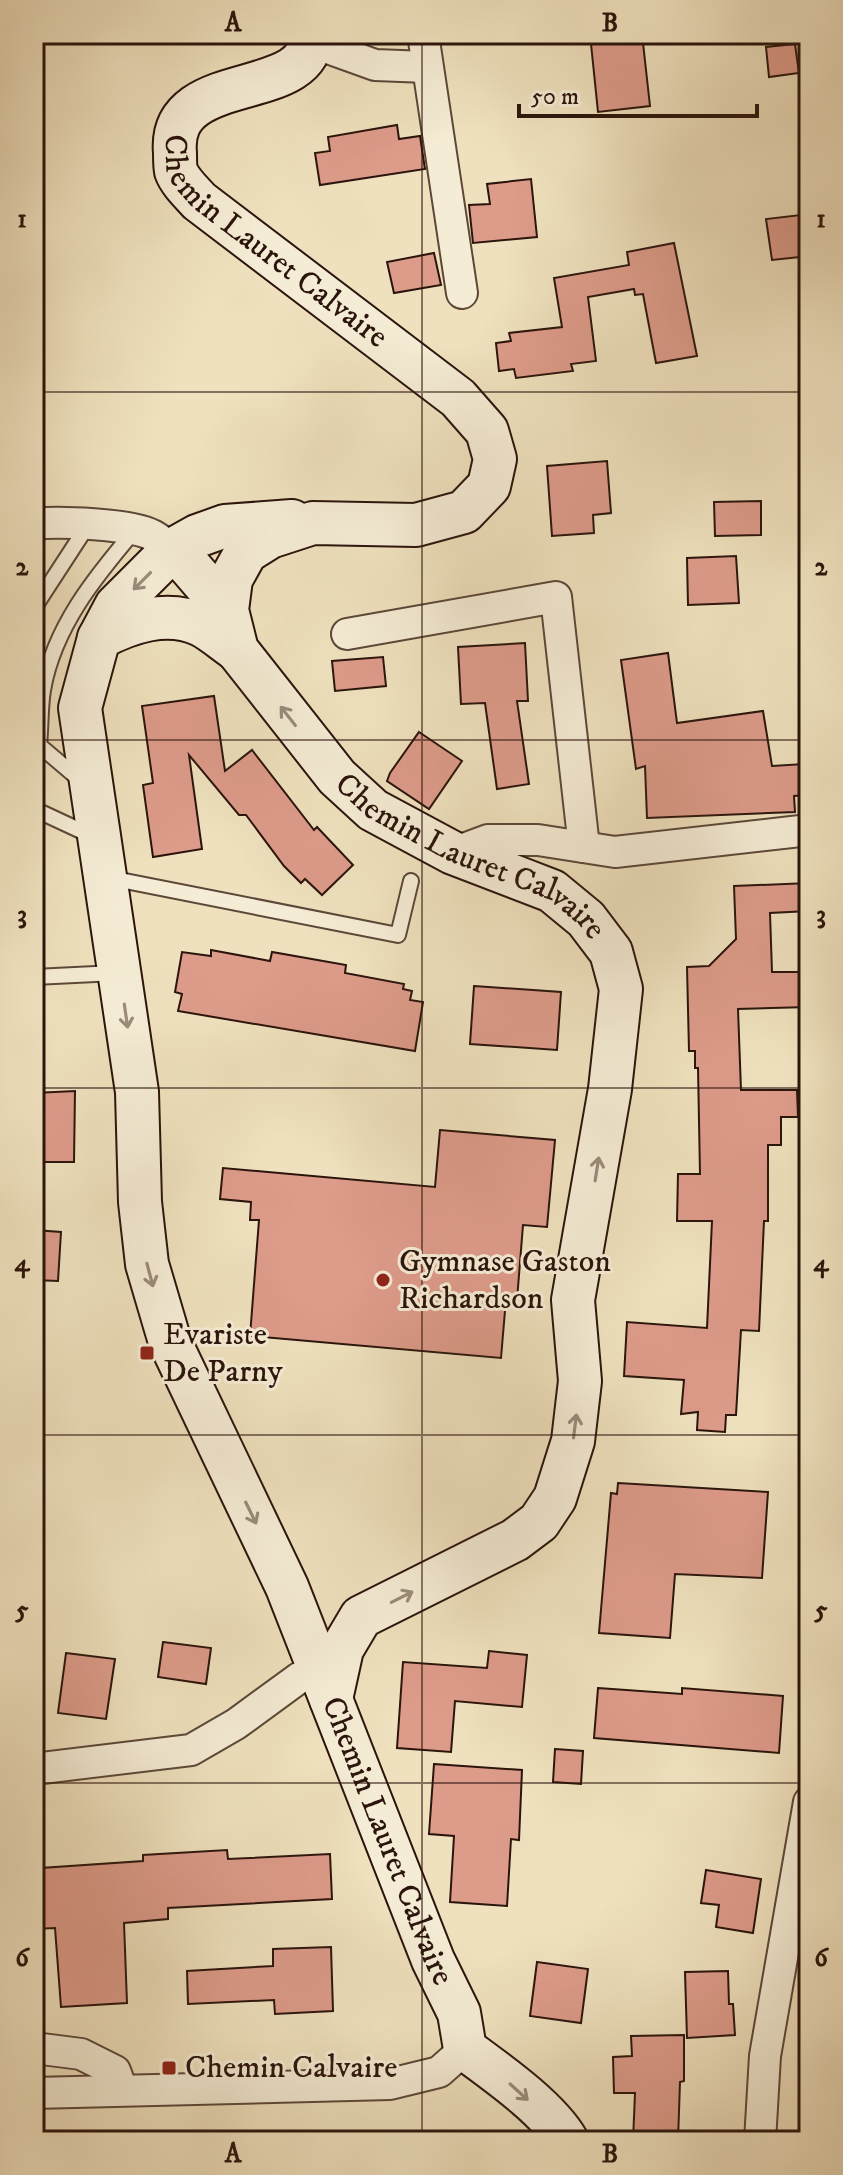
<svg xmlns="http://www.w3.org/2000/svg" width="843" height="2175" font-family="'IM FELL DW Pica',serif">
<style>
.building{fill:#dd9b8a;stroke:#2b140c;stroke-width:2}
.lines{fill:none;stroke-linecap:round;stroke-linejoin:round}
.service-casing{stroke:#5c4738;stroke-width:18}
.minor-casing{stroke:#5c4738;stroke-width:34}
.secondary-casing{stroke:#2b140c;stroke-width:46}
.service{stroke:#f5ecd5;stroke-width:14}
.minor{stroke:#f5ecd5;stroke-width:30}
.secondary{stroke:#f5ecd5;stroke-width:42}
.oneway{stroke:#9a8b7b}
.grid{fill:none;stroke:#2b140c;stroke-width:2;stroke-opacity:0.55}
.poi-dot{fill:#8f2418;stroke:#f5ecd5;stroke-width:3}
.labels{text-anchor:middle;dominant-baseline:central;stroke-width:6;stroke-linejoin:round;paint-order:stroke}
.street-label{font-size:32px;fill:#2b140c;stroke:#f5ecd5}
.poi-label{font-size:32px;fill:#2b140c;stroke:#f5ecd5;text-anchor:start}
.neatline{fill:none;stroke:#2b140c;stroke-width:3}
.grid-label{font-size:26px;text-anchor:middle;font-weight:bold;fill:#2b140c}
</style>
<rect width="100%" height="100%" fill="#efe1be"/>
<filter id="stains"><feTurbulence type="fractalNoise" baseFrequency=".0025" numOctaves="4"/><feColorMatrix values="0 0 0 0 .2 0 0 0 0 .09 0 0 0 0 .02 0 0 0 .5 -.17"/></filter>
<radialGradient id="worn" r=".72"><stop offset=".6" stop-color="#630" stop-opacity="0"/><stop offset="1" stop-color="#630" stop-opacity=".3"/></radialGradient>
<g class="building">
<path d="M590 34H642L650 106 598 112Z"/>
<path d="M795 44 799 73 769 77 766 47Z"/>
<path d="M397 125 399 139 420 136 425 169 320 185 315 153 330 151 328 137Z"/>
<path d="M531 179 537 237 473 243 469 205 490 204 487 184Z"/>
<path d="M809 214V256L772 260 766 219Z"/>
<path d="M674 243 697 356 656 363 643 294 635 295 634 289 588 297 596 361 571 364 573 371 516 378 514 369 499 371 496 343 511 341 509 333 562 327 554 278 629 265 627 252Z"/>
<path d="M434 253 441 285 394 293 387 262Z"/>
<path d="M607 461 611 513 593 515 594 533 552 536 547 466Z"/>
<path d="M761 501V535L715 536 714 502Z"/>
<path d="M736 556 739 603 688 605 687 558Z"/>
<path d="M525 643 528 701H517L529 784 497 789 485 703 461 704 458 647Z"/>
<path d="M668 653 677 723 763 711 772 766 804 764V769H807L809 795 794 796 795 812 647 818 645 766 636 769 621 660Z"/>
<path d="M383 657 386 686 335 691 332 661Z"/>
<path d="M214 696 225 771 252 750 314 830 317 827 353 865 322 895 305 879 301 883 284 866 246 815H239L189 755 202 849 153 857 143 785 153 783 142 706Z"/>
<path d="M419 732 462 761 429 809 387 781 390 773Z"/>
<path d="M809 883V911L770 913 772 972H809V1007L738 1009 741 1090H797L798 1117H781V1145H768V1221H764L759 1331 741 1330 736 1415H726L725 1432 697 1430 698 1412 681 1414 684 1380 624 1376 627 1322 707 1328 712 1221H677L678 1174H700L698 1068H695V1051H689L687 967 709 966 736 939 734 886Z"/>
<path d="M211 950 270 961 272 952 346 965 345 973 404 984 403 989 412 991 410 1000 423 1002 415 1051 178 1011 182 994 175 992 182 952 211 956Z"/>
<path d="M474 986 561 992 557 1050 470 1044Z"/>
<path d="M75 1091 74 1162H34V1093Z"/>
<path d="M440 1130 555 1140 547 1227 523 1225 517 1300 506 1299 501 1358 250 1336 259 1220H250L251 1202 220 1199 223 1168 435 1187Z"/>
<path d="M34 1230 61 1232 58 1281 34 1280Z"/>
<path d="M618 1483 768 1492 762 1578 675 1574 670 1638 599 1633 611 1493 617 1494Z"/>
<path d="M163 1642 211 1648 206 1684 158 1677Z"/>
<path d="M489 1651 527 1655 522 1707 455 1701 451 1752 397 1748 403 1662 487 1668Z"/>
<path d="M66 1653 115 1659 106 1719 58 1713Z"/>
<path d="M598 1688 682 1694V1688L783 1696 779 1753 594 1738Z"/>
<path d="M555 1749 583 1751 581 1784 553 1782Z"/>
<path d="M434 1764 522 1770 519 1840 511 1839 507 1906 450 1902 454 1836 429 1834Z"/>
<path d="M227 1850 228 1859 330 1854 332 1899 168 1908V1919L124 1923 127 2003 61 2007 55 1928 34 1929V1876L42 1875 41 1868 143 1861V1855Z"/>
<path d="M706 1870 761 1879 753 1933 716 1927 719 1905 701 1903Z"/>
<path d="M331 1947 333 2011 275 2014 274 2000 188 2004 187 1971 273 1966V1949Z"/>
<path d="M537 1962 588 1969 581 2023 530 2016Z"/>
<path d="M728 1971 729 2004H733L735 2035 687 2038 685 1972Z"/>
<path d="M684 2035V2081L680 2082 678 2141H633L635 2093H614L613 2057 632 2056 631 2036Z"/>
</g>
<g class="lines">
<defs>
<g id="service">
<path d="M34 608 88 525"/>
<path d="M80 780 39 745C41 727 40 708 43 690 54 627 95 577 135 530"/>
<path d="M34 809 92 836"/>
<path d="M108 884 120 880 398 935 411 881"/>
<path d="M34 977 116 973"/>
</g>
<g id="minor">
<path d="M423 34 462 293"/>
<path d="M311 42 375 65 427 67"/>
<path d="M34 524C58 521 131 524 152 535 159 538 166 545 172 550"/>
<path d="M347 634 556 597 584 847"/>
<path d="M453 853 488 840H538L615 852 809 830"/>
<path d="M34 1769 191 1750 236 1724 299 1678 319 1670"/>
<path d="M34 2048 81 2054 115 2071 122 2090"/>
<path d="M34 2093 390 2084 439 2072 465 2049"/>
<path d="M760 2141 765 2056 809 1802"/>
</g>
<g id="secondary">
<path id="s1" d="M311 34C313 105 167 66 175 153 175 158 175 166 176 171 180 182 192 193 199 201L458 398 487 431 495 459 489 486 464 512 416 525 313 523 270 537 246 552 231 579 227 610 237 650 337 777 373 810 453 853 552 891 586 919 611 952 621 989 610 1089 573 1300 580 1381 573 1441 555 1498 539 1522 515 1540 361 1617 342 1649 331 1699"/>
<path id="s2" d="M292 521 225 526 197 536 172 550 116 606 99 638 80 708 137 1092 140 1202 147 1264 170 1342 287 1587 433 1960 459 2013 465 2049C496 2072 548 2108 567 2141"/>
<path d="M172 550 184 560 227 610"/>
<path d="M99 638C130 622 167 609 201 625 213 631 225 642 237 650"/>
</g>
</defs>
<use href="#service" class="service-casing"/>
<use href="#minor" class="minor-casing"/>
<use href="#secondary" class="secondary-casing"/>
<use href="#service" class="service"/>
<use href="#minor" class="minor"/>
<use href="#secondary" class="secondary"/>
</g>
<defs><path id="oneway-shaft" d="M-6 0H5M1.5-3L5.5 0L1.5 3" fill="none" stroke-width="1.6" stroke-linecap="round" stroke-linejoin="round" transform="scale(2)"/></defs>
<g class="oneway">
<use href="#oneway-shaft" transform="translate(142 581) rotate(135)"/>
<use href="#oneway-shaft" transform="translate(288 716) rotate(-128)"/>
<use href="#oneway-shaft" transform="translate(126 1016) rotate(82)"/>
<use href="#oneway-shaft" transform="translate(597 1169) rotate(-81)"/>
<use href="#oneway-shaft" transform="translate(150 1275) rotate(75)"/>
<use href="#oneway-shaft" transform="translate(575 1426) rotate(-83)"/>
<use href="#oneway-shaft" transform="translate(251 1513) rotate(64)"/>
<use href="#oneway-shaft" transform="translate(402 1597) rotate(-27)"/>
<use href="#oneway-shaft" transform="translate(519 2092) rotate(42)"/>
</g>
<path class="grid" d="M422 34V2141M34 392H809M34 740H809M34 1088H809M34 1435H809M34 1783H809"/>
<g class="poi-dot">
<circle cx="383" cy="1280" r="8"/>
<rect x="139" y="1345" width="16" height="16" rx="4"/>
<rect x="161" y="2060" width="16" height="16" rx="4"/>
</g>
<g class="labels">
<g class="street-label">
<text stroke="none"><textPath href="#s1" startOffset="334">Chemin Lauret Calvaire</textPath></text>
<text stroke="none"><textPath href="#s1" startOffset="1366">Chemin Lauret Calvaire</textPath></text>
<text stroke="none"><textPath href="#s2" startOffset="1500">Chemin Lauret Calvaire</textPath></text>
</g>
<g class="poi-label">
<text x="399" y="1262">Gymnase Gaston<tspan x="399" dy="37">Richardson</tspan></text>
<text x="163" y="1335">Evariste<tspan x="163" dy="37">De Parny</tspan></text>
<text x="185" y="2068">Chemin Calvaire</text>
</g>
</g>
<rect width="843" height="2175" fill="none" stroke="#efe1be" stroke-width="88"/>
<path d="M519 104v12h238v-12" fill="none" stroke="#2b140c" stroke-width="4"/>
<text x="531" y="104" font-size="24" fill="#2b140c" stroke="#f5ecd5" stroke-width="6" paint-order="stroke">50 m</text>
<rect x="44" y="44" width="755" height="2087" class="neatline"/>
<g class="grid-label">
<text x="233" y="31">A</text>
<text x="610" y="31">B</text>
<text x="22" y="227">1</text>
<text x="821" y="227">1</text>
<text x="22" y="575">2</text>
<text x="821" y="575">2</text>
<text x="22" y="923">3</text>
<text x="821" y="923">3</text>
<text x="22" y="1271">4</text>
<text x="821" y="1271">4</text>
<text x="22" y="1618">5</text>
<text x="821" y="1618">5</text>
<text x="22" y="1966">6</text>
<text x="821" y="1966">6</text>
<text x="233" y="2162">A</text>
<text x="610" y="2162">B</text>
</g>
<rect width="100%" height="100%" filter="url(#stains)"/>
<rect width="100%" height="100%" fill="url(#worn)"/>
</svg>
